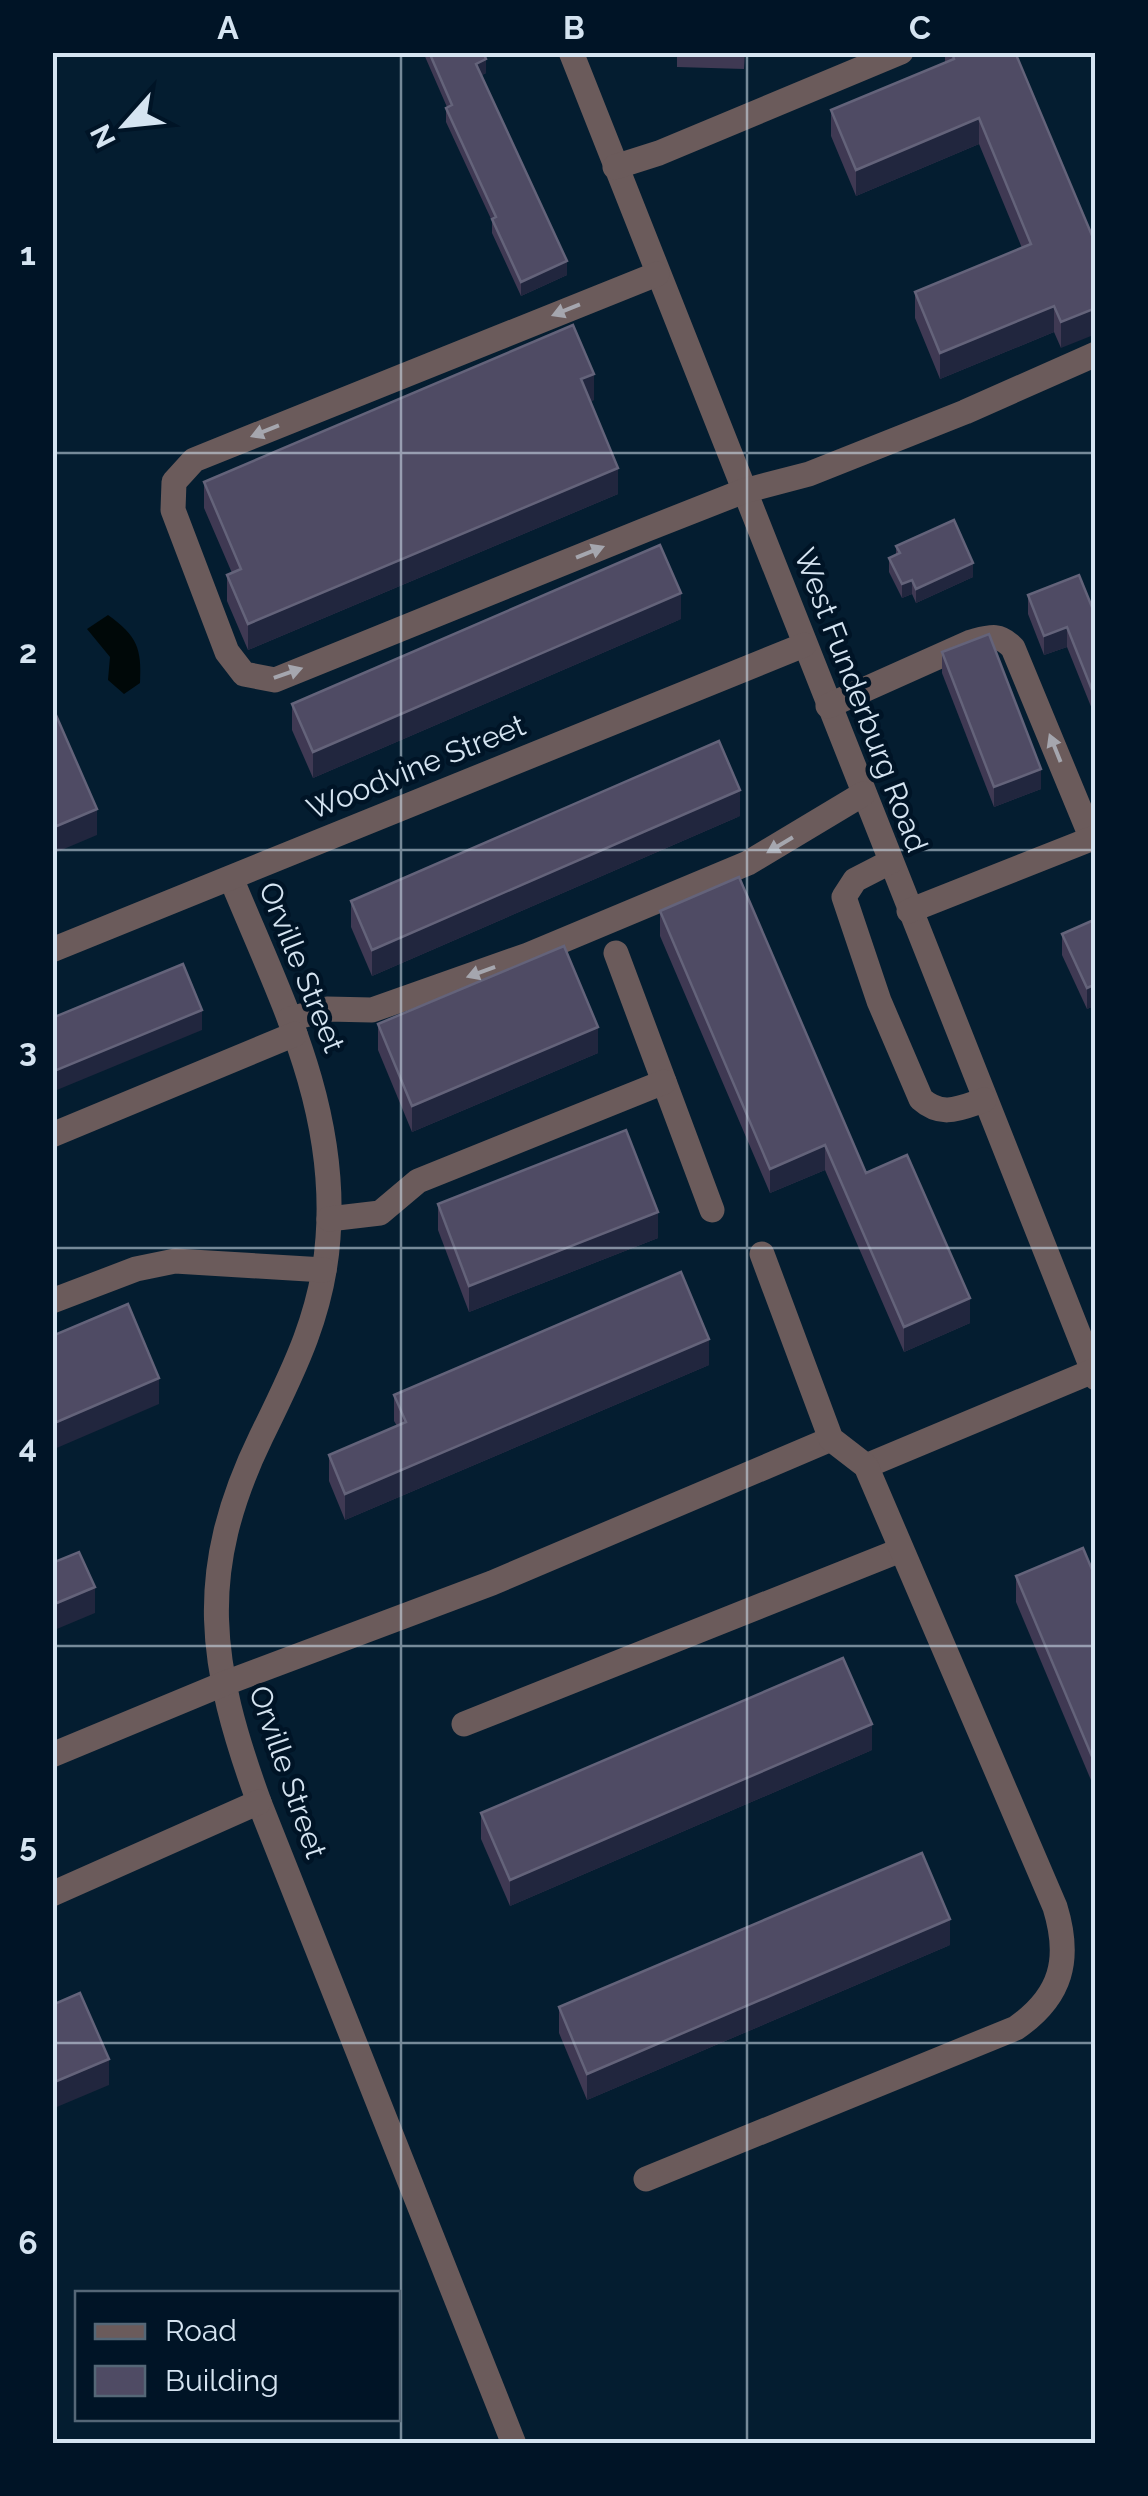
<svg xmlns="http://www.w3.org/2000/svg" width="1148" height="2496" font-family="Raleway,sans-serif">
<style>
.water{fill:#000808}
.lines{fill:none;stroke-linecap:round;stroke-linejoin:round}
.minor{stroke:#6b5b5b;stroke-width:25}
.wall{fill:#3f3953}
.shaded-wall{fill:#21263e}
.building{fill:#4f4b64;stroke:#64637a;stroke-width:2.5}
.oneway{fill:#a5a6ae}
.grid{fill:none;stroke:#d5e4f1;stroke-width:2.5;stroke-opacity:0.55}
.labels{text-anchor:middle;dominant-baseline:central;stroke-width:9;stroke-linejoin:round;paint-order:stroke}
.street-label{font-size:30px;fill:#d5e4f1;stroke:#001426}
.neatline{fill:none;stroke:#d5e4f1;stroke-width:4}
.grid-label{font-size:32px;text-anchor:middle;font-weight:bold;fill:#d5e4f1}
</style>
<rect width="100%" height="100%" fill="#041d30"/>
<path class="water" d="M108 615C137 636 142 648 140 683L124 694 108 680 110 657 87 629Z"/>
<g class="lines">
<g class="minor">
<path d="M571 52 1096 1378"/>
<path d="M615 167 659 153 901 52"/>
<path d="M657 274 194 460 174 482 173 510 227 652 244 674 275 680 645 530 744 491 809 474 965 412 1096 354"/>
<path d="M828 706 971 642C990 637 999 633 1013 648L1092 839"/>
<path d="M890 862 855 880 844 897 879 1001 921 1099C942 1118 960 1108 984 1100"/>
<path d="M231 878C280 997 338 1106 328 1238 323 1313 293 1372 261 1437 195 1573 209 1665 259 1802L514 2444"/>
<path d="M909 911 1096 837"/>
<path d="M52 950 804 645"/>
<path d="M616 953 712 1210"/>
<path d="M290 1019 327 1009 372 1010 528 955 748 863 863 794"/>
<path d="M52 1135 295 1034"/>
<path d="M329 1219 380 1213 418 1181 664 1082"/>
<path d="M52 1301 136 1269 175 1261 324 1270"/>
<path d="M866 1466 1093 1371"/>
<path d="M464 1724 901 1550"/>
<path d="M52 1755 223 1684 492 1583 831 1439"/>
<path d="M52 1894 259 1802"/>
<path d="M646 2179 1016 2028C1062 1996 1071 1959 1055 1907L866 1466 831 1439 762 1254"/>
</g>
</g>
<g class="wall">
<path d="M423 52H483L486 73 482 75 567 275 521 296 492 233V221L446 122V108L447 107Z"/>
<path d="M745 52 744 69 677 67V53Z"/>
<path d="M945 52H1015L1096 245 1061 348 1054 332 940 379 915 318V292L1022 248 979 144 856 196 831 136V110L945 63Z"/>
<path d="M594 400 590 402 618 494 248 650 227 601V575L232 573 204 508V482Z"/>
<path d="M896 546 973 577 916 603 912 594 902 598 889 572V558L896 555Z"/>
<path d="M1028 595 1096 617V719L1067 647 1044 655 1028 614Z"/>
<path d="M681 619 313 778 292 730V704Z"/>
<path d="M942 652 1041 789 994 807 942 673Z"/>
<path d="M740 816 372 976 351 927V901Z"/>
<path d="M660 911 866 1173 970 1323 904 1352 825 1170 770 1193 660 936Z"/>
<path d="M1096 919V1005L1087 1009 1062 955V934Z"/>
<path d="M378 1024 598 1053 412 1132 378 1050Z"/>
<path d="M438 1204 658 1238 469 1312 438 1230Z"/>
<path d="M709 1365 345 1520 329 1481V1455L397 1426 394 1421V1395Z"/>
<path d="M1016 1576 1096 1579V1792L1016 1602Z"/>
<path d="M872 1750 510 1906 481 1839V1813Z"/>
<path d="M950 1945 587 2100 559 2033V2007Z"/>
</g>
<g class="shaded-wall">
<path d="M486 59V73L476 78V64Z"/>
<path d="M979 118V144L856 196V170Z"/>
<path d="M567 261V275L521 296V282Z"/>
<path d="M1054 306V332L940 379V353Z"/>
<path d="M1096 308V334L1061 348V322Z"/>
<path d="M594 374V400L581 405V379Z"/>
<path d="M618 468V494L248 650V624Z"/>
<path d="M973 563V577L916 603V589Z"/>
<path d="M912 580V594L902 598V584Z"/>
<path d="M681 593V619L313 778V752Z"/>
<path d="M1067 627V647L1044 655V636Z"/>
<path d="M1041 769V789L994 807V787Z"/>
<path d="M740 790V816L372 976V950Z"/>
<path d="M97 809V835L52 854V828Z"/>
<path d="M1096 984V1005L1087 1009V988Z"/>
<path d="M202 1010V1030L52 1092V1072Z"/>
<path d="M598 1027V1053L412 1132V1106Z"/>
<path d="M825 1145V1170L770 1193V1169Z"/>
<path d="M658 1212V1238L469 1312V1286Z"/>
<path d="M970 1298V1323L904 1352V1327Z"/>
<path d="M709 1339V1365L345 1520V1494Z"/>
<path d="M159 1378V1404L52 1450V1424Z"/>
<path d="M95 1587V1613L52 1631V1605Z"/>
<path d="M872 1724V1750L510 1906V1880Z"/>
<path d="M950 1919V1945L587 2100V2074Z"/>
<path d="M109 2059V2085L52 2109V2083Z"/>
</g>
<g class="building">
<path d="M429 52H483L486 59 476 64 567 261 521 282 492 219 496 217 446 108 452 105Z"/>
<path d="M677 52H744V55Z"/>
<path d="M952 52H1015L1096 245V308L1061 322 1054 306 940 353 915 292 1031 244 979 118 856 170 831 110 954 59Z"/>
<path d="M573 325 594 374 581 379 618 468 248 624 227 575 241 569 204 482Z"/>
<path d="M954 520 973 563 916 589 912 580 902 584 889 558 900 553 896 546Z"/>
<path d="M660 545 681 593 313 752 292 704Z"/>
<path d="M1079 575 1096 617V700L1067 627 1044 636 1028 595Z"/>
<path d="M989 634 1041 769 994 787 942 652Z"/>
<path d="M52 706 97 809 52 828Z"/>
<path d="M719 741 740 790 372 950 351 901Z"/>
<path d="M739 877 866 1173 907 1155 970 1298 904 1327 825 1145 770 1169 660 911Z"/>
<path d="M1096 919V984L1087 988 1062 934Z"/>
<path d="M564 946 598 1027 412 1106 378 1024Z"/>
<path d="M183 964 202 1010 52 1072V1018Z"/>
<path d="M626 1130 658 1212 469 1286 438 1204Z"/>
<path d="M681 1272 709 1339 345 1494 329 1455 406 1422 394 1395Z"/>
<path d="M128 1304 159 1378 52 1424V1336Z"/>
<path d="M1083 1548 1096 1579V1766L1016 1576Z"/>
<path d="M79 1552 95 1587 52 1605V1563Z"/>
<path d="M843 1658 872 1724 510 1880 481 1813Z"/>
<path d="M922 1853 950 1919 587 2074 559 2007Z"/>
<path d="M80 1993 109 2059 52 2083V2005Z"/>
</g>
<defs><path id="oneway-solid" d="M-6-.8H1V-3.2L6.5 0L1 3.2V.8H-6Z" transform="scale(2.5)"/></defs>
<g class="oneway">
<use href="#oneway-solid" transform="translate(566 310) rotate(158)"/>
<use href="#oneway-solid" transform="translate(265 431) rotate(158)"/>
<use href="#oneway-solid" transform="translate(590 552) rotate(-22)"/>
<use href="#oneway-solid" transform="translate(288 673) rotate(-19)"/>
<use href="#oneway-solid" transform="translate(1055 748) rotate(-112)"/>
<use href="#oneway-solid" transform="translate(780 845) rotate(149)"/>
<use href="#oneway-solid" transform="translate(481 972) rotate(160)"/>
</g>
<path class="grid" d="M401 52V2444M747 52V2444M52 453H1096M52 850H1096M52 1248H1096M52 1646H1096M52 2043H1096"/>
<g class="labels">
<g class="street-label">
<text transform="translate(861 700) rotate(69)">West Funderburg Road</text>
<text transform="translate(416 767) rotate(-22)">Woodvine Street</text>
<text transform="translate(302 967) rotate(68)">Orville Street</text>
<text transform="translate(288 1772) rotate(71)">Orville Street</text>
</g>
</g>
<rect width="1148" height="2496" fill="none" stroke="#001426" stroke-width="110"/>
<rect x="75" y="2291" width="325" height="130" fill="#001426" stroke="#556777" stroke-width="2.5"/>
<rect x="95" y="2324" width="50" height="15" fill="#6b5b5b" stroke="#556777" stroke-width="2.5"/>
<text x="165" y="2341" font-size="30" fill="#d5e4f1">Road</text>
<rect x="95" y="2366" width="50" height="30" fill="#4f4b64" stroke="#556777" stroke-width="2.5"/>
<text x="165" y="2391" font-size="30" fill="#d5e4f1">Building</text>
<g transform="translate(125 125) rotate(243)" stroke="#001426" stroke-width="8" paint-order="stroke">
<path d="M0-8L18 38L0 25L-18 38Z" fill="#d5e4f1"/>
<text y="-15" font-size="28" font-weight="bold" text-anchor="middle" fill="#d5e4f1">N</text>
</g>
<rect x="55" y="55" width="1038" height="2386" class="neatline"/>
<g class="grid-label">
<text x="228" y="39">A</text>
<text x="574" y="39">B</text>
<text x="920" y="39">C</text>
<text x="28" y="265">1</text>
<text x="28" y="663">2</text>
<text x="28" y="1061">3</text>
<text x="28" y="1458">4</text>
<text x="28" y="1856">5</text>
<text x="28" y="2254">6</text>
</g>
</svg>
